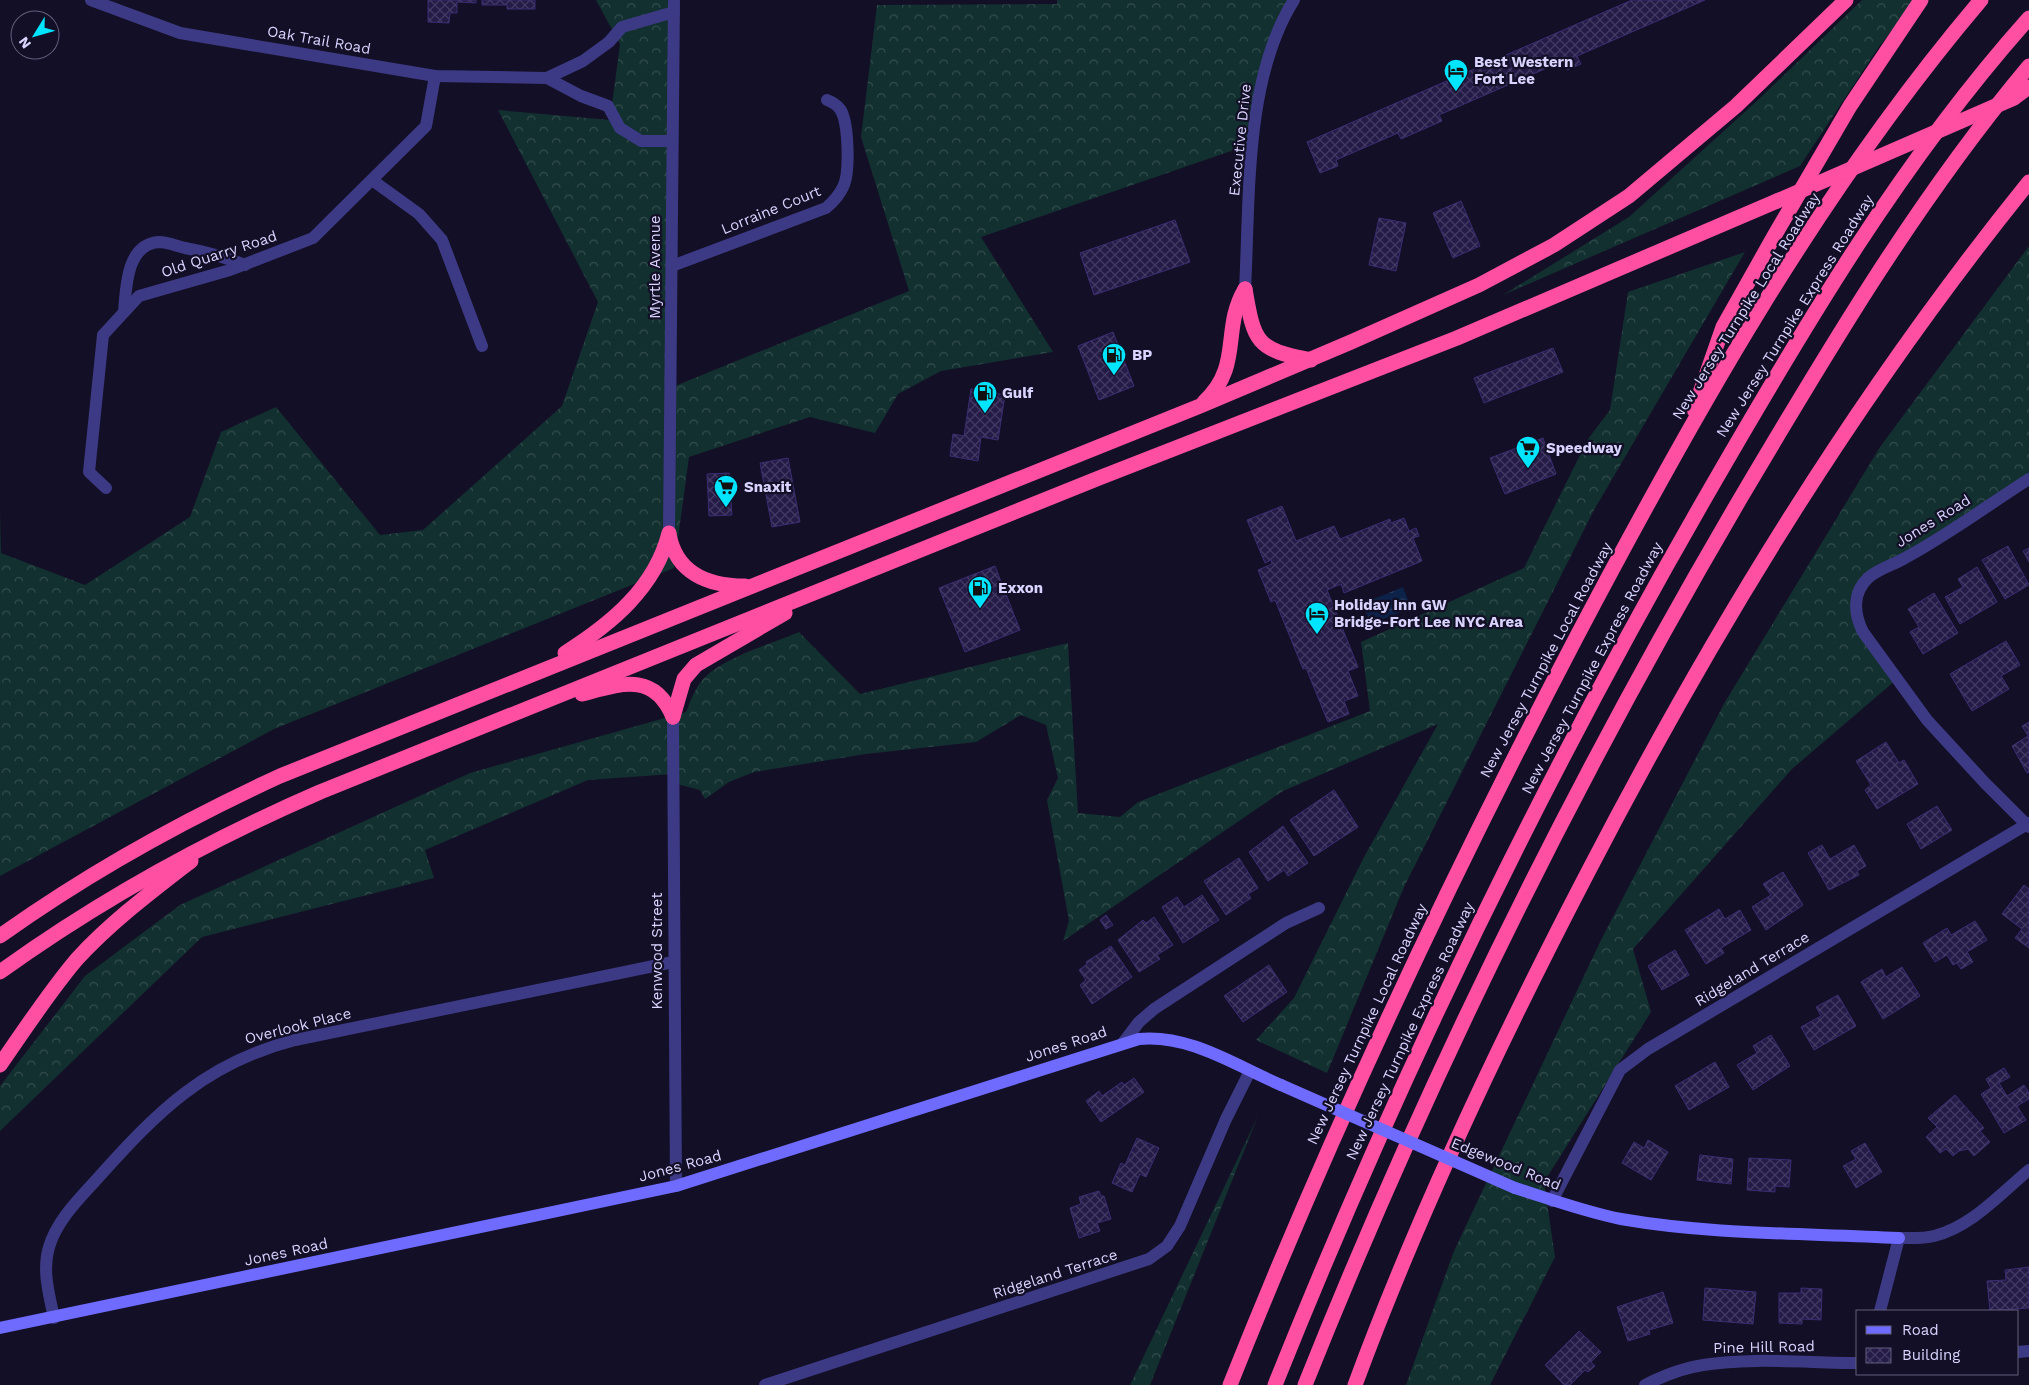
<svg xmlns="http://www.w3.org/2000/svg" width="2029" height="1385" font-family="'Work Sans',sans-serif">
<style>
.forest{fill:url(#forest-crowns)}
.water{fill:url(#water-ripples)}
.building{fill:url(#building-cross-hatch);stroke:#3b2d73}
.lines{fill:none;stroke-linecap:round;stroke-linejoin:round}
.street{stroke:#3d3a85;stroke-width:12}
.secondary{stroke:#6f6bff;stroke-width:12}
.highway{stroke:#ff4fa3;stroke-width:15}
.secondary-bridge{stroke:#6f6bff;stroke-width:12}
.highway-bridge{stroke:#ff4fa3;stroke-width:15}
.labels{text-anchor:middle;dominant-baseline:central;stroke-width:4.5;stroke-linejoin:round;paint-order:stroke}
.street-label{font-size:15px;fill:#d9d4ff;stroke:#130f26}
.poi-label{font-size:15px;font-weight:bold;fill:#d9d4ff;stroke:#130f26;text-anchor:start}
</style>
<defs>
<pattern id="forest-crowns" width="20" height="18" patternUnits="userSpaceOnUse" patternTransform="scale(1.25)"><rect width="20" height="18" fill="#12302f"/><path d="M2 6a3 3 0 1 1 6 0M12 15a3 3 0 1 1 6 0" fill="none" stroke="#344d4e"/></pattern>
<pattern id="water-ripples" width="26" height="14" patternUnits="userSpaceOnUse" patternTransform="scale(1.25)"><rect width="26" height="14" fill="#0c2248"/><path d="M2 4q2-2 4 0t4 0M15 11q2-2 4 0t4 0" fill="none" stroke="#2f4163"/></pattern>
<pattern id="building-cross-hatch" width="8" height="8" patternUnits="userSpaceOnUse" patternTransform="scale(1.25)"><rect width="8" height="8" fill="#241b47"/><path d="M0 0l8 8M0 8l8-8" fill="none" stroke="#433b63"/></pattern>
</defs>
<rect width="100%" height="100%" fill="#130f26"/>
<g class="forest">
<path d="M596 0H670L675 386 909 291 861 137 877 5 1057 4V0H1294L1272 45 1252 155 1237 149 981 237 1053 352 941 371 898 394 875 433 810 417 689 457 674 568 274 729 0 876V510L1 553 85 585 190 517 221 432 276 407 380 535 423 530 562 406 598 302 498 110 610 120 620 44Z"/>
<path d="M1862 0H1915L1878 48 1800 166 1503 295 1629 217 1758 100Z"/>
<path d="M2029 246V479L1880 570 1855 606 1896 680 1792 769 1633 949 1651 1012 1544 1182 1555 1257 1490 1385H1406L1454 1251 1601 940 1725 702 1880 447Z"/>
<path d="M1745 252 1594 510 1404 887 1327 1073 1256 1040 1294 998 1363 859 1438 724 1283 791 1063 941 1069 921 1047 800 1058 778 1046 725 1021 715 976 742 866 754 754 772 729 782 705 799 700 790 673 783V774L588 780 425 850 434 878 202 937 0 1131V1086L85 976 180 905 470 773 686 712C691 700 695 688 704 678 725 657 771 644 799 632L860 694 1068 643 1078 813 1120 817 1138 802 1370 711 1361 642 1524 568 1588 439 1610 410 1628 292Z"/>
<path d="M1258 1116 1150 1385H1130Z"/>
</g>
<path class="water" d="M1403 587 1411 608 1371 624 1362 604Z"/>
<g class="building">
<path d="M428 0H476V3L457 2V13H450L449 23 428 22Z"/>
<path d="M482 0H535V9H507V5H482Z"/>
<path d="M1632 0H1705L1577 56 1581 64 1567 70 1563 61 1439 115 1442 121 1401 139 1398 133 1336 160 1338 166 1320 173 1307 142Z"/>
<path d="M1461 201 1480 246 1453 258 1433 213Z"/>
<path d="M1379 218 1406 223 1396 271 1369 265Z"/>
<path d="M1175 220 1190 262 1094 295 1080 253Z"/>
<path d="M1113 332 1134 386 1099 400 1078 346Z"/>
<path d="M1553 348 1563 372 1484 403 1474 378Z"/>
<path d="M971 389 1005 395 998 440 981 437 978 461 950 456 953 434 964 436Z"/>
<path d="M1543 438 1556 474 1505 494 1490 458Z"/>
<path d="M788 458 800 522 772 527 760 463Z"/>
<path d="M729 473 732 515 709 516 707 474Z"/>
<path d="M1282 506 1296 541 1334 526 1340 539 1390 519 1391 523 1404 518 1409 531 1416 528 1419 536 1413 538 1422 561 1344 593 1341 584 1327 590 1358 667 1348 671 1358 696 1344 701 1349 714 1328 722 1306 668 1303 669 1275 600 1271 602 1258 570 1272 564 1271 560 1265 563 1247 520Z"/>
<path d="M2008 546 2029 585 2005 599 1982 560Z"/>
<path d="M2029 548V562L2023 551Z"/>
<path d="M995 566 1020 630 965 652 939 588Z"/>
<path d="M1977 567 1997 602 1960 624 1945 597 1963 587 1958 579Z"/>
<path d="M1934 593 1958 633 1923 654 1910 632 1919 627 1908 609Z"/>
<path d="M2006 641 2020 665 2001 676 2009 689 1972 711 1950 674Z"/>
<path d="M2029 722V772L2027 773 2012 746 2028 736 2022 726Z"/>
<path d="M1886 742 1899 763 1904 760 1918 784 1877 809 1865 790 1871 785 1856 761Z"/>
<path d="M1334 790 1358 827 1314 856 1290 820Z"/>
<path d="M1937 806 1952 830 1921 849 1907 824Z"/>
<path d="M1283 826 1308 863 1288 876 1284 870 1268 881 1249 852Z"/>
<path d="M1822 845 1830 859 1854 845 1866 866 1857 871 1859 875 1829 890 1808 853Z"/>
<path d="M1239 858 1258 888 1248 894 1251 898 1226 915 1204 881Z"/>
<path d="M1783 872 1803 905 1766 930 1752 907 1771 895 1763 884Z"/>
<path d="M2024 885 2029 889V948L2015 938 2022 929 2002 914Z"/>
<path d="M1202 895 1219 920 1183 943 1162 907 1177 897 1184 907Z"/>
<path d="M1719 909 1725 919 1740 910 1751 930 1721 948 1724 953 1706 964 1685 930Z"/>
<path d="M1106 915 1113 925 1106 929 1100 920Z"/>
<path d="M1154 917 1173 945 1157 955 1160 959 1139 972 1118 940 1143 920 1146 923Z"/>
<path d="M1975 921 1987 940 1967 952 1973 962 1961 969 1957 963 1953 965 1947 955 1935 962 1923 943 1947 928 1951 935Z"/>
<path d="M1111 946 1132 977 1092 1004 1080 985 1086 980 1079 970 1087 964 1086 962Z"/>
<path d="M1675 950 1689 975 1662 990 1648 966Z"/>
<path d="M1269 965 1287 992 1243 1022 1224 996Z"/>
<path d="M1902 967 1920 996 1883 1019 1861 982 1882 969 1886 977Z"/>
<path d="M1838 995 1856 1026 1814 1050 1801 1027 1821 1016 1816 1007Z"/>
<path d="M1771 1035 1790 1066 1753 1090 1737 1065 1757 1053 1753 1046Z"/>
<path d="M1715 1062 1729 1087 1689 1110 1675 1086Z"/>
<path d="M2004 1068 2010 1077 1999 1083 2007 1096 2024 1085 2029 1093V1099L2017 1106 2026 1120 2004 1133 1981 1094 1991 1088 1986 1079Z"/>
<path d="M1134 1078 1144 1092 1101 1122 1086 1101 1099 1091 1102 1096 1122 1082 1124 1085Z"/>
<path d="M1955 1095 1984 1128 1980 1131 1990 1142 1974 1156 1968 1149 1959 1151 1953 1156 1946 1149 1940 1153 1926 1137 1937 1127 1928 1118Z"/>
<path d="M1137 1138 1159 1148 1146 1177 1140 1174 1132 1192 1112 1183 1121 1163 1125 1165Z"/>
<path d="M1648 1140 1668 1152 1651 1180 1622 1163 1634 1142 1644 1148Z"/>
<path d="M1865 1143 1882 1172 1856 1188 1843 1166 1856 1159 1851 1151Z"/>
<path d="M1700 1155 1733 1159 1731 1184 1697 1180Z"/>
<path d="M1749 1158 1791 1160 1789 1187 1775 1186V1192L1747 1190Z"/>
<path d="M1099 1191 1101 1196H1104L1111 1219 1097 1223 1100 1231 1079 1238 1070 1208 1081 1204 1079 1197Z"/>
<path d="M2029 1267V1308L1990 1311 1987 1281 2006 1280 2005 1270Z"/>
<path d="M1705 1288 1756 1292 1753 1324 1703 1320Z"/>
<path d="M1801 1288 1822 1289 1821 1320 1802 1319V1324L1779 1323V1293H1801Z"/>
<path d="M1663 1292 1673 1323 1649 1330 1650 1334 1628 1341 1617 1307Z"/>
<path d="M1579 1331 1601 1352 1591 1362 1595 1366 1588 1372 1585 1370 1570 1385H1564L1545 1365Z"/>
</g>
<g class="lines">
<g class="street">
<path d="M91 0 180 33 435 76 547 78 581 96 608 106 620 128 641 141H672"/>
<path d="M547 78 583 61 609 42 622 27 674 12"/>
<path d="M372 180 419 214 442 240 482 346"/>
<path d="M672 266 826 208C833 202 839 196 843 187 850 174 849 122 840 109 837 105 832 102 827 100"/>
<path d="M1245 289C1250 198 1244 79 1294 0"/>
<path d="M124 312C126 289 126 244 159 242 167 242 177 246 185 248 206 252 225 257 245 265"/>
<path d="M2029 479C1988 505 1948 535 1905 558 1893 565 1878 569 1868 578 1852 593 1854 614 1863 632L1927 720 1985 783 2029 827"/>
<path d="M106 488 89 472 103 335 139 296 230 270 313 238 426 126 435 76"/>
<path d="M669 533 674 0"/>
<path d="M673 717 676 1186"/>
<path d="M1123 1043 1139 1022 1154 1009 1286 923 1319 908"/>
<path d="M1552 1201 1620 1070 1648 1049 2029 823"/>
<path d="M1880 1311 1899 1238C1910 1238 1922 1239 1934 1236 1971 1227 2000 1194 2029 1170"/>
<path d="M54 1318C49 1294 42 1270 49 1247 57 1220 79 1199 97 1179 157 1112 205 1063 295 1040L673 962"/>
<path d="M2018 1352 2029 1351"/>
<path d="M765 1385 1149 1259 1167 1246 1180 1226 1226 1119 1250 1071"/>
<path d="M1645 1385C1663 1376 1682 1368 1703 1365 1751 1357 1809 1363 1858 1363"/>
</g>
<g class="secondary">
<path d="M1515 1188C1550 1199 1585 1212 1621 1219 1713 1235 1806 1233 1899 1238"/>
<path d="M0 1328 676 1186 1139 1039C1190 1034 1236 1066 1281 1085"/>
</g>
<g class="highway">
<path d="M2014 98 2029 87"/>
<path d="M1245 289C1254 342 1256 350 1311 360"/>
<path d="M1204 402C1243 366 1221 329 1245 289"/>
<path d="M1694 410 1723 327 1773 238 1850 106 1921 0"/>
<path d="M669 534C676 573 708 586 745 586"/>
<path d="M565 653C611 624 655 588 669 533"/>
<path d="M582 694C620 684 654 671 673 717"/>
<path d="M673 717 684 679 696 665 785 613"/>
<path d="M0 936C88 873 182 821 280 776L1200 406 1351 342 1479 285 1554 245 1629 196 1736 106 1846 0"/>
<path d="M0 972C100 900 207 841 320 792L1099 478 1457 338 1777 201"/>
<path d="M0 1065C25 1029 49 992 77 959 111 922 151 892 191 861"/>
<path d="M1230 1385C1332 1129 1449 880 1577 636 1694 414 1818 192 1981 0"/>
<path d="M1275 1385C1399 1075 1545 775 1712 486 1806 323 1903 159 2029 18"/>
<path d="M1305 1385C1428 1077 1575 780 1743 494 1830 347 1919 197 2029 66"/>
<path d="M1355 1385C1420 1209 1501 1039 1588 872 1714 629 1856 396 2029 182"/>
</g>
<path class="secondary-bridge" d="M1281 1085 1515 1188"/>
<path class="highway-bridge" d="M1777 201 2014 98"/>
</g>
<defs>
<symbol id="hotel-pin" viewBox="-11 -11 22 30"><path d="M0 17L-7.5 6A9.5 9.5 0 1 1 7.5 6Z" fill="#00e5ff" stroke="#130f26"/><path d="M-6-4.5h1.5V1H6V5H4.5V3h-9V5H-6ZM-4 0a1.8 1.8 0 1 1 3.6 0ZM.5 0V-2.5h3Q6-2.5 6 0Z" fill="#111"/></symbol>
<symbol id="fuel-pin" viewBox="-11 -11 22 30"><path d="M0 17L-7.5 6A9.5 9.5 0 1 1 7.5 6Z" fill="#00e5ff" stroke="#130f26"/><path d="M-5.5-6h7V0h2V4h1.3V-2.5L3-4.5l.8-.8L6-3V5H2.5V1h-1V6h-7ZM-4.2-4.7v3.2H.2V-4.7Z" fill="#111"/></symbol>
<symbol id="supermarket-pin" viewBox="-11 -11 22 30"><path d="M0 17L-7.5 6A9.5 9.5 0 1 1 7.5 6Z" fill="#00e5ff" stroke="#130f26"/><path d="M-6-5.5h2.5l.6 2H6L4.5 2H-2.5L-4.4-4H-6ZM-1.5 3.2a1.3 1.3 0 1 0 .1 0ZM3 3.2a1.3 1.3 0 1 0 .1 0Z" fill="#111"/></symbol>
</defs>
<g fill-rule="evenodd">
<use href="#hotel-pin" x="1442" y="57" width="28" height="38"/>
<use href="#fuel-pin" x="1100" y="341" width="28" height="38"/>
<use href="#fuel-pin" x="971" y="379" width="28" height="38"/>
<use href="#supermarket-pin" x="1514" y="434" width="28" height="38"/>
<use href="#supermarket-pin" x="712" y="473" width="28" height="38"/>
<use href="#fuel-pin" x="966" y="574" width="28" height="38"/>
<use href="#hotel-pin" x="1303" y="600" width="28" height="38"/>
</g>
<g class="labels">
<g class="street-label">
<text transform="translate(319 40) rotate(10)">Oak Trail Road</text>
<text transform="translate(1240 140) rotate(-84)">Executive Drive</text>
<text transform="translate(771 210) rotate(-22)">Lorraine Court</text>
<text transform="translate(219 254) rotate(-18)">Old Quarry Road</text>
<text transform="translate(655 267) rotate(-90)">Myrtle Avenue</text>
<text transform="translate(1746 306) rotate(-58)">New Jersey Turnpike Local Roadway</text>
<text transform="translate(1795 316) rotate(-58)">New Jersey Turnpike Express Roadway</text>
<text transform="translate(1933 521) rotate(-32)">Jones Road</text>
<text transform="translate(1546 660) rotate(-62)">New Jersey Turnpike Local Roadway</text>
<text transform="translate(1592 668) rotate(-62)">New Jersey Turnpike Express Roadway</text>
<text transform="translate(657 951) rotate(-90)">Kenwood Street</text>
<text transform="translate(1752 969) rotate(-31)">Ridgeland Terrace</text>
<text transform="translate(1367 1024) rotate(-65)">New Jersey Turnpike Local Roadway</text>
<text transform="translate(298 1026) rotate(-14)">Overlook Place</text>
<text transform="translate(1410 1031) rotate(-65)">New Jersey Turnpike Express Roadway</text>
<text transform="translate(1066 1044) rotate(-18)">Jones Road</text>
<text transform="translate(1506 1164) rotate(22)">Edgewood Road</text>
<text transform="translate(680 1166) rotate(-15)">Jones Road</text>
<text transform="translate(286 1252) rotate(-12)">Jones Road</text>
<text transform="translate(1055 1274) rotate(-18)">Ridgeland Terrace</text>
<text transform="translate(1764 1347) rotate(-1)">Pine Hill Road</text>
</g>
<g class="poi-label">
<text x="1474" y="62">Best Western<tspan x="1474" dy="17">Fort Lee</tspan></text>
<text x="1132" y="355">BP</text>
<text x="1002" y="393">Gulf</text>
<text x="1546" y="448">Speedway</text>
<text x="744" y="487">Snaxit</text>
<text x="998" y="588">Exxon</text>
<text x="1334" y="605">Holiday Inn GW<tspan x="1334" dy="17">Bridge-Fort Lee NYC Area</tspan></text>
</g>
</g>
<rect x="1856" y="1310" width="162" height="65" fill="#130f26" stroke="#625e7d"/>
<rect x="1866" y="1326" width="25" height="8" fill="#6f6bff" stroke="#625e7d"/>
<text x="1902" y="1335" font-size="15" fill="#d9d4ff">Road</text>
<rect x="1866" y="1348" width="25" height="15" fill="url(#building-cross-hatch)" stroke="#625e7d"/>
<text x="1902" y="1360" font-size="15" fill="#d9d4ff">Building</text>
<g transform="translate(35 35) rotate(233)"><circle r="24" fill="#130f26" stroke="#625e7d"/>
<path d="M0-4L9 19L0 12L-9 19Z" fill="#00e5ff"/>
<text y="-8" font-size="14" font-weight="bold" text-anchor="middle" fill="#d9d4ff">N</text>
</g>
</svg>
